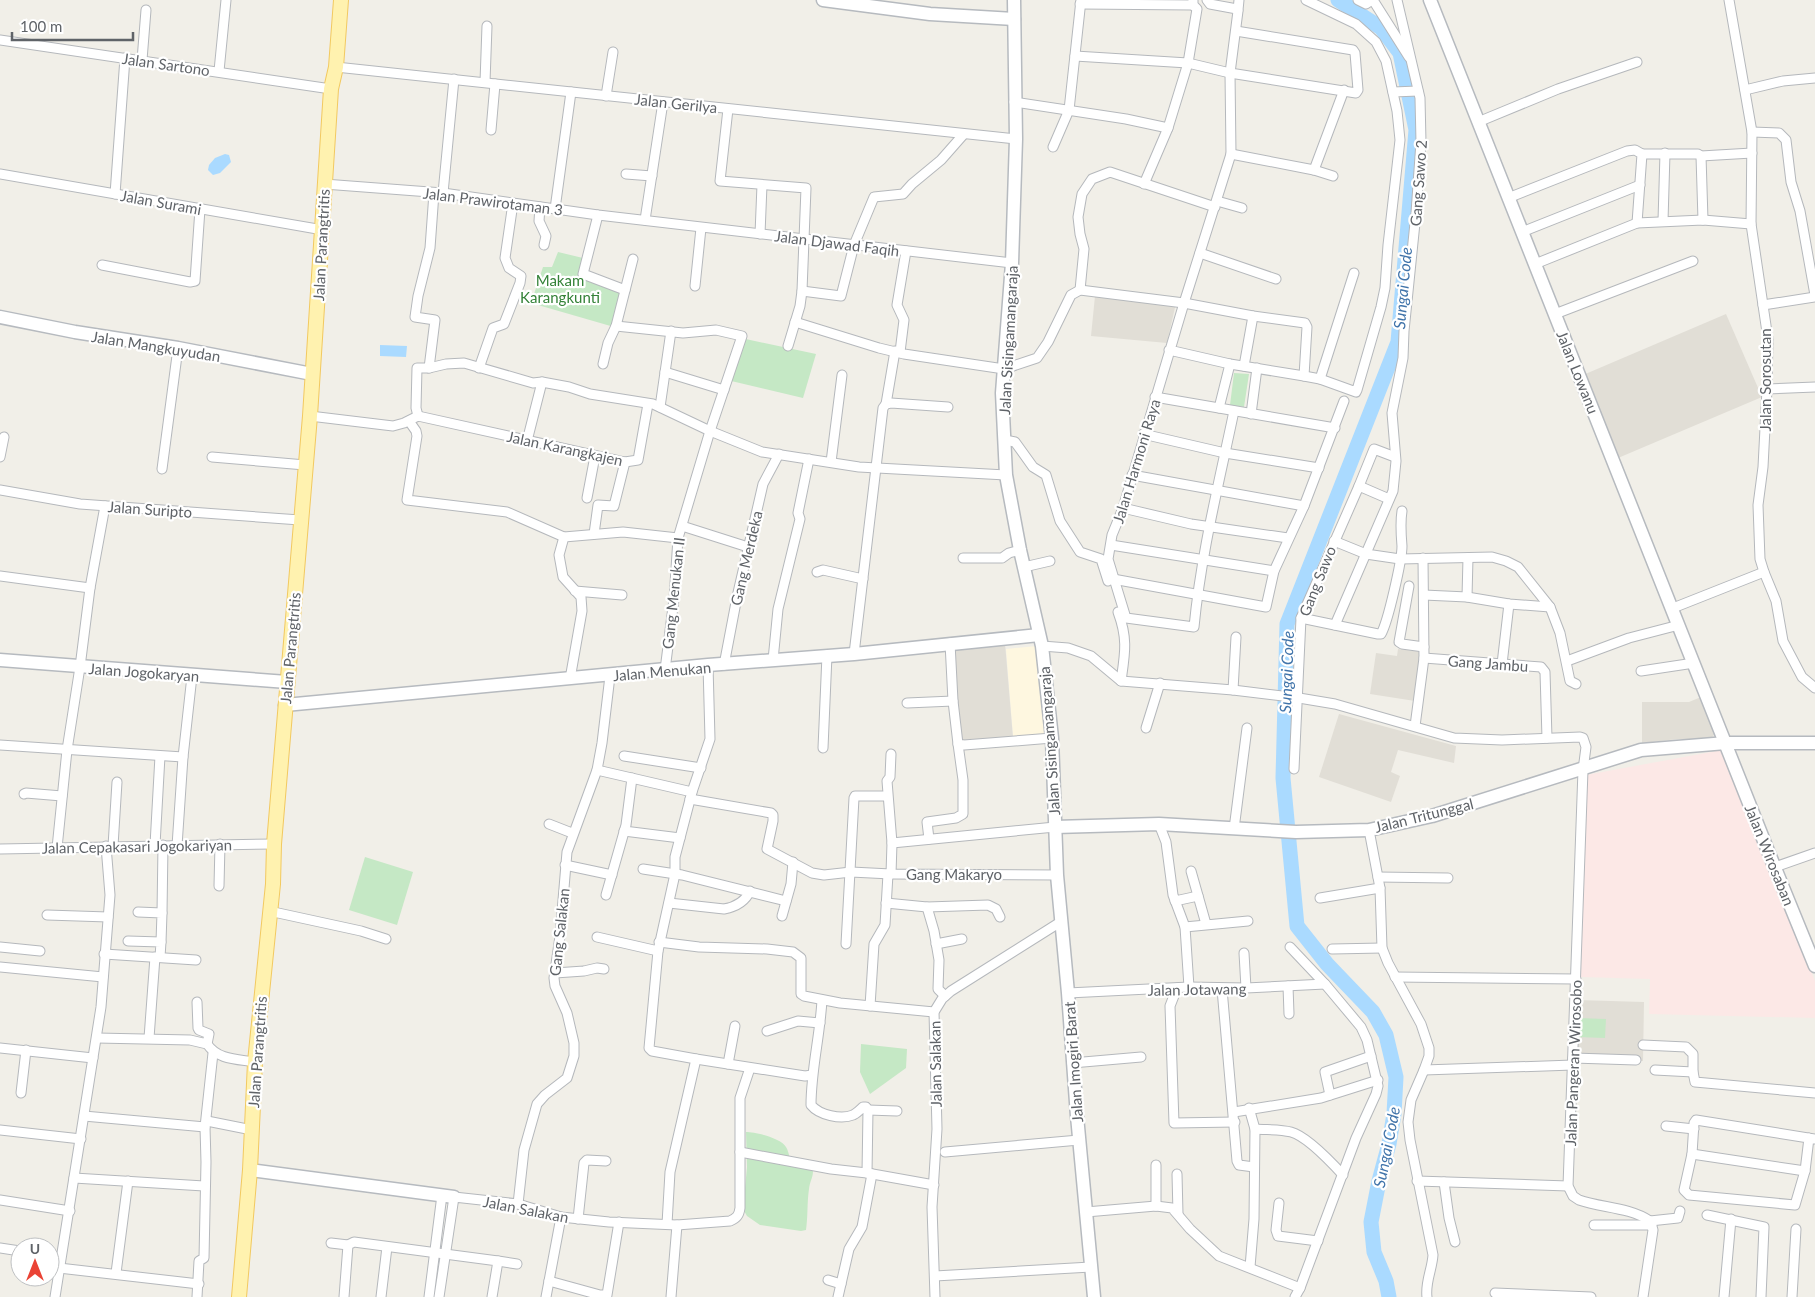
<svg xmlns="http://www.w3.org/2000/svg" width="1815" height="1297" font-family="Lato,sans-serif">
<style>
.commercial{fill:#fef7e0}
.education{fill:#e1ded6}
.medical{fill:#fce8e6}
.green{fill:#c5e8c5}
.water{fill:#aadaff}
.lines{fill:none;stroke-linecap:round;stroke-linejoin:round}
.river{stroke:#aadaff;stroke-width:15}
.street-casing{stroke:#b5b8bc;stroke-width:11}
.secondary-casing{stroke:#b6babf;stroke-width:15}
.primary-casing{stroke:#f2c960;stroke-width:16}
.street{stroke:#fff;stroke-width:9}
.secondary{stroke:#fff;stroke-width:12}
.primary{stroke:#fff2af;stroke-width:14}
.labels{text-anchor:middle;dominant-baseline:central;stroke-width:4.5;stroke-linejoin:round;paint-order:stroke}
.street-label{font-size:15px;fill:#5f6368;stroke:#fff}
.park-label{font-size:15px;fill:#348238;stroke:#fff}
.water-label{font-size:16px;font-style:italic;fill:#4174aa;stroke:#fff}
</style>
<rect width="100%" height="100%" fill="#f1efe8"/>
<path class="commercial" d="M1037 646 1044 734 1013 736 1006 649Z"/>
<g class="education">
<path d="M1095 296 1176 303 1167 343 1091 336Z"/>
<path d="M1726 314 1762 397 1618 458 1583 375Z"/>
<path d="M1005 643 1013 738 959 743 951 647Z"/>
<path d="M1398 649 1422 652 1415 701 1370 694 1376 653 1397 656Z"/>
<path d="M1701 697 1715 734 1710 739H1678L1642 743V702H1689Z"/>
<path d="M1339 714 1456 746 1454 763 1398 750 1391 772 1400 776 1391 802 1319 777Z"/>
<path d="M1577 1000 1644 1002 1643 1061 1576 1056Z"/>
</g>
<path class="medical" d="M1722 750 1815 981V1018L1649 1014 1650 979 1581 977 1586 775Z"/>
<g class="green">
<path d="M558 252 583 258 579 275 624 290 614 327 531 303 543 267H552Z"/>
<path d="M741 338 816 354 803 398 727 380Z"/>
<path d="M1234 373 1249 374 1244 407 1230 405Z"/>
<path d="M365 857 413 872 397 925 349 910Z"/>
<path d="M1578 1018 1606 1019 1605 1038 1577 1037Z"/>
<path d="M861 1044 907 1049 906 1068 870 1094 860 1072Z"/>
<path d="M746 1132C756 1132 781 1138 786 1147 788 1150 789 1155 790 1159L812 1165C815 1176 810 1179 809 1189 807 1202 808 1217 806 1230L801 1231 760 1225 747 1216 743 1209 747 1167Z"/>
</g>
<g class="water">
<path d="M225 154 229 155 231 162 220 173 213 175 208 170 209 165 215 158Z"/>
<path d="M380 345 407 346 406 357 380 356Z"/>
</g>
<g class="lines">
<path class="river" d="M1338 0 1381 28 1400 53 1416 130 1398 342 1287 624 1283 778 1297 926 1327 964 1373 1012 1386 1035 1396 1077 1394 1114 1389 1144 1379 1181 1371 1222 1374 1252 1386 1281 1389 1297"/>
<defs>
<g id="street">
<path d="M1207 0 1210 4 1237 9 1238 11 1230 73 1231 154"/>
<path d="M1358 0 1366 4 1372 0"/>
<path d="M1373 0 1409 57"/>
<path d="M1729 0 1752 132 1751 224 1768 339 1767 389 1763 467 1758 505 1760 559 1764 572 1776 601 1783 641 1802 677 1815 688"/>
<path d="M1080 4 1193 5"/>
<path d="M1238 10 1239 0"/>
<path d="M0 40 331 89"/>
<path d="M1075 56 1188 63 1230 73 1356 93 1358 90 1355 53 1353 50 1236 31"/>
<path d="M142 60 146 10"/>
<path d="M336 67 1016 139"/>
<path d="M219 71 226 0"/>
<path d="M485 82 487 26"/>
<path d="M1745 90 1783 81 1815 78"/>
<path d="M1393 92 1418 91"/>
<path d="M606 96 613 52"/>
<path d="M1014 102 1126 119 1168 128"/>
<path d="M728 109 720 181 806 188 802 291 800 306 788 346"/>
<path d="M1478 122 1558 89 1637 62"/>
<path d="M491 130 495 84"/>
<path d="M1752 132 1779 133 1786 140 1791 182 1800 211 1815 295"/>
<path d="M1053 147 1069 110 1081 0"/>
<path d="M1642 154H1698L1701 156 1752 153"/>
<path d="M1701 156 1703 220"/>
<path d="M1314 170 1344 90"/>
<path d="M0 174 323 230"/>
<path d="M626 174 652 176"/>
<path d="M324 184 443 193 598 215 1012 263"/>
<path d="M1144 184 1168 128 1188 63 1197 9 1193 5V0"/>
<path d="M443 193 454 79"/>
<path d="M115 194 125 58"/>
<path d="M1508 198 1627 151 1635 150 1642 154 1637 223"/>
<path d="M1217 201 1242 208"/>
<path d="M540 207 539 221 546 236 544 245"/>
<path d="M555 209 571 92"/>
<path d="M598 215 583 274 625 290"/>
<path d="M645 220 663 102"/>
<path d="M1663 221 1665 153"/>
<path d="M1522 232 1640 185"/>
<path d="M760 234 762 185"/>
<path d="M1200 253 1276 279"/>
<path d="M1535 264 1637 223 1703 220 1751 224"/>
<path d="M102 265 190 282 195 281 200 209"/>
<path d="M695 286 701 228"/>
<path d="M1080 290 1084 249 1080 234 1078 217 1082 194 1092 179 1110 172 1215 207"/>
<path d="M802 291 841 296 854 245 874 197 903 194 912 184 941 160 963 135"/>
<path d="M1763 305 1815 297"/>
<path d="M1555 314 1693 261"/>
<path d="M795 322 879 348 904 354 1004 369 1037 358 1048 342 1071 295 1080 290 1184 303 1231 154 1314 170 1333 176"/>
<path d="M616 326 683 333 716 330 742 336 710 431 678 538 674 599 665 670"/>
<path d="M1169 350 1230 364 1304 376 1307 327 1305 323 1253 316 1184 303 1123 508 1112 535 1108 559 1126 618 1194 627C1201 554 1219 483 1234 411"/>
<path d="M900 352 904 320 897 305 906 251"/>
<path d="M603 364 608 343 616 326 633 259"/>
<path d="M1244 366 1253 316"/>
<path d="M429 368 446 364 464 363 533 383 542 382 569 387 590 394 653 404 710 431 762 452 859 467 1006 475"/>
<path d="M479 368 493 328 504 324 520 283 521 276 509 268 505 258 513 203"/>
<path d="M665 372 724 390"/>
<path d="M1304 376 1320 379 1356 392 1357 390 1381 307 1385 288 1388 245 1400 140 1397 111 1386 61 1376 42 1356 24 1306 0"/>
<path d="M1320 379 1354 273"/>
<path d="M1767 389 1815 387"/>
<path d="M1155 397 1335 428"/>
<path d="M886 404 895 351"/>
<path d="M660 407 671 331"/>
<path d="M1219 408 1230 364"/>
<path d="M1251 414 1257 368"/>
<path d="M310 416 393 426 404 423 418 416 625 462 638 460 648 404"/>
<path d="M418 416 416 408 417 368H429L435 320 415 317 418 296 430 248 434 193"/>
<path d="M409 421 416 431 417 436 407 500 507 512 564 537"/>
<path d="M1143 434 1225 453 1319 468"/>
<path d="M1005 440 1015 442 1033 467 1046 475 1060 521 1080 552 1101 559 1108 581"/>
<path d="M527 441 542 382"/>
<path d="M0 457 4 437"/>
<path d="M212 457 305 465"/>
<path d="M831 462 842 375"/>
<path d="M162 469 178 348"/>
<path d="M1132 475 1304 506"/>
<path d="M1359 486 1374 449 1395 457"/>
<path d="M0 490 80 504 300 520"/>
<path d="M587 498 595 456"/>
<path d="M1123 508 1191 524 1288 538"/>
<path d="M682 526 748 547"/>
<path d="M594 534 598 505 614 506 625 462"/>
<path d="M1334 541 1366 554 1400 559 1492 557 1506 561 1518 567 1550 607 1560 633 1570 681 1576 684"/>
<path d="M1111 545 1274 571"/>
<path d="M963 558H1002L1009 553 1020 550"/>
<path d="M1024 567 1050 561"/>
<path d="M817 572 823 570 863 579"/>
<path d="M0 576 90 588"/>
<path d="M1113 579 1266 607 1274 571 1304 506 1344 401"/>
<path d="M1409 586 1399 642 1402 644 1424 647"/>
<path d="M575 591 622 595"/>
<path d="M1424 595 1467 597 1509 604 1550 607"/>
<path d="M1467 597 1468 558"/>
<path d="M1673 608 1764 572"/>
<path d="M1118 612C1128 639 1125 653 1121 681"/>
<path d="M1301 618 1378 634H1381C1388 622 1402 560 1402 546 1401 534 1400 523 1402 511"/>
<path d="M1335 625 1393 491 1396 461 1392 413 1403 358 1404 331 1416 213 1421 142 1420 98 1397 0"/>
<path d="M950 643 953 701 958 744 964 745 1052 738"/>
<path d="M1042 646 1068 648 1091 656 1121 681 1233 690 1299 698 1335 704 1454 738 1502 740 1580 737 1583 738 1586 747 1583 770 1568 1186 1573 1196 1579 1200C1602 1208 1629 1207 1650 1221L1653 1230 1643 1297"/>
<path d="M854 654 883 408 886 404 891 403 948 407"/>
<path d="M1424 658 1541 667 1545 672 1547 738"/>
<path d="M773 660 778 609 800 519 798 513 809 459"/>
<path d="M1567 661 1629 638 1679 625"/>
<path d="M1502 664 1509 604"/>
<path d="M724 665 737 597 763 484 779 454"/>
<path d="M1641 671 1694 663"/>
<path d="M570 679 582 611 581 597 563 577 559 555 564 537 623 532 678 538"/>
<path d="M1233 690 1236 637"/>
<path d="M907 703 953 701"/>
<path d="M1415 726 1424 658 1423 558"/>
<path d="M1146 728 1160 683"/>
<path d="M0 745 183 757"/>
<path d="M823 748 827 655"/>
<path d="M891 754 890 777 887 781 892 843 891 874"/>
<path d="M624 756 701 768"/>
<path d="M1294 769 1301 618 1359 486 1389 499"/>
<path d="M597 770 692 792"/>
<path d="M24 794 26 793 62 796"/>
<path d="M690 799 771 813 773 815V821L767 849 812 873 824 875 851 872 891 874 1057 875"/>
<path d="M549 824 572 833"/>
<path d="M1159 824 1166 842 1173 895 1185 927 1189 987"/>
<path d="M1234 829 1247 728"/>
<path d="M1369 830 1380 888 1382 948 1388 963 1421 1024 1429 1048V1056L1424 1070 1411 1100 1408 1122 1410 1140 1433 1255C1432 1270 1425 1282 1427 1297"/>
<path d="M624 831 680 838"/>
<path d="M929 839 927 822 956 818 963 814V780L958 744"/>
<path d="M892 843 1055 827"/>
<path d="M155 845 160 756"/>
<path d="M113 846 117 782"/>
<path d="M177 846 183 757 192 676"/>
<path d="M57 848 67 750 80 667 90 588 105 506"/>
<path d="M0 849 274 844"/>
<path d="M565 865 612 875"/>
<path d="M1775 867 1815 853"/>
<path d="M643 869 682 875 786 901"/>
<path d="M1191 871 1206 924"/>
<path d="M1378 877 1448 878"/>
<path d="M219 886 220 844"/>
<path d="M606 895 626 825 632 778"/>
<path d="M1320 898 1380 888"/>
<path d="M1175 901 1198 896"/>
<path d="M669 903 724 909C735 907 745 902 750 891"/>
<path d="M886 903 927 907 988 905 996 909 1000 917"/>
<path d="M927 907 934 931 939 960 938 989 945 996"/>
<path d="M269 911 361 931 386 939"/>
<path d="M138 912 162 913 161 942"/>
<path d="M162 913 163 845"/>
<path d="M47 915 108 917"/>
<path d="M782 916 791 884 793 862"/>
<path d="M1185 927 1248 921"/>
<path d="M597 937 658 951"/>
<path d="M128 941 161 942 160 957"/>
<path d="M659 942 699 947 767 949 793 952 801 958V994L804 996 840 1003 934 1012"/>
<path d="M846 944 854 798 855 796H887"/>
<path d="M936 944 962 939"/>
<path d="M0 947 40 951"/>
<path d="M1290 947 1325 984 1361 1027 1367 1040 1378 1086 1376 1094 1356 1138 1300 1288 1295 1297"/>
<path d="M1332 949 1382 948"/>
<path d="M1244 953 1246 988"/>
<path d="M104 954 196 960"/>
<path d="M0 967 103 977"/>
<path d="M555 973 584 971 597 968 604 969"/>
<path d="M1395 977 1576 979"/>
<path d="M1288 986 1289 1014"/>
<path d="M1177 988 1170 1006 1174 1123 1235 1122"/>
<path d="M1222 989 1237 1161 1239 1165 1254 1167"/>
<path d="M1068 993 1189 987 1246 988 1325 984"/>
<path d="M822 1000C820 1036 811 1070 811 1105 819 1115 841 1120 853 1115 857 1113 860 1110 863 1107H866L868 1110 867 1173"/>
<path d="M197 1002 198 1028 199 1030 209 1034 207 1044"/>
<path d="M870 1006 874 944 885 925 888 874"/>
<path d="M767 1031 798 1021 820 1023"/>
<path d="M97 1038 190 1040 207 1044C218 1060 237 1059 255 1062"/>
<path d="M149 1038 155 957"/>
<path d="M1643 1045 1686 1047 1693 1054V1072L1695 1082 1815 1093"/>
<path d="M0 1048 93 1058"/>
<path d="M1573 1058 1636 1060"/>
<path d="M696 1059 805 1076 812 1075"/>
<path d="M1072 1063 1141 1057"/>
<path d="M728 1064 735 1026"/>
<path d="M1424 1070 1573 1065"/>
<path d="M1655 1070 1693 1072"/>
<path d="M21 1093 26 1050"/>
<path d="M1330 1095 1325 1072 1371 1056"/>
<path d="M1249 1108 1255 1129 1254 1219 1250 1267"/>
<path d="M868 1110 897 1111"/>
<path d="M1234 1112 1321 1098 1378 1080"/>
<path d="M84 1116 205 1127"/>
<path d="M207 1121 252 1130"/>
<path d="M1666 1126 1694 1129"/>
<path d="M1255 1129C1266 1130 1280 1129 1291 1132 1306 1136 1332 1163 1343 1175"/>
<path d="M0 1130 81 1139"/>
<path d="M1809 1138 1805 1171 1795 1205 1689 1195 1684 1190 1692 1154 1694 1123 1696 1120 1815 1139"/>
<path d="M740 1152 831 1169 867 1173 934 1185"/>
<path d="M945 1152 1079 1140"/>
<path d="M1692 1154 1805 1171"/>
<path d="M1156 1165V1206"/>
<path d="M1177 1174 1178 1214"/>
<path d="M74 1178 204 1186"/>
<path d="M1417 1181 1568 1186"/>
<path d="M1444 1182 1449 1218 1455 1242"/>
<path d="M0 1200 70 1211"/>
<path d="M1279 1203 1276 1230 1278 1236 1318 1241"/>
<path d="M518 1204 524 1150 537 1104 545 1095 567 1078 574 1056V1043L567 1013 555 986 554 978 560 936 567 852 597 770 602 743 610 676"/>
<path d="M1086 1212 1156 1206 1172 1208 1190 1229 1219 1256 1300 1288"/>
<path d="M1707 1215 1764 1227 1761 1297"/>
<path d="M578 1219 584 1163 587 1160 606 1161"/>
<path d="M1650 1221 1678 1218 1680 1211"/>
<path d="M667 1224 670 1172 696 1059 652 1051 649 1048 658 951 675 874V857L692 792 710 739 708 665"/>
<path d="M1594 1225H1652"/>
<path d="M331 1243 348 1245"/>
<path d="M0 1248 20 1251"/>
<path d="M498 1261 517 1264"/>
<path d="M59 1268 199 1284"/>
<path d="M116 1273 128 1181"/>
<path d="M935 1276 1091 1267"/>
<path d="M828 1280 841 1284"/>
<path d="M549 1281 600 1295H607L619 1222"/>
<path d="M1495 1293 1591 1297"/>
<path d="M55 1297 101 1007 110 895 106 846"/>
<path d="M197 1297 199 1261 204 1258 206 1162 205 1127 213 1053"/>
<path d="M344 1297 348 1245 354 1242 498 1261 492 1297"/>
<path d="M381 1297 387 1247"/>
<path d="M429 1297 442 1195"/>
<path d="M439 1297 454 1197 518 1204 561 1217 609 1222 677 1225 730 1221C737 1218 739 1215 740 1208V1098L750 1068"/>
<path d="M546 1297 561 1217"/>
<path d="M671 1297 677 1225"/>
<path d="M838 1297 849 1249 862 1227 872 1174"/>
<path d="M935 1297 932 1207 937 1129 934 1012 942 999 951 991 1062 921"/>
<path d="M1724 1297 1731 1219"/>
<path d="M1792 1297 1796 1229"/>
</g>
<g id="secondary">
<path d="M823 0 930 14 1014 19"/>
<path d="M1014 0 1016 139 1012 263 1002 393 1006 475 1020 550 1042 646 1052 738 1057 875 1068 993 1077 1116 1094 1297"/>
<path d="M1430 0 1768 851 1815 966"/>
<path d="M0 317 75 332 178 348 312 374"/>
<path d="M0 660 287 682"/>
<path d="M285 705 708 665 854 654 1039 635"/>
<path d="M1055 827 1159 824 1296 832 1369 830 1432 816 1641 750 1726 743H1815"/>
<path d="M250 1170 454 1197"/>
</g>
<path id="primary" d="M239 1297 250 1170 255 1062 273 884 274 844 310 416 331 89 336 67 341 0"/>
</defs>
<use href="#street" class="street-casing"/>
<use href="#secondary" class="secondary-casing"/>
<use href="#primary" class="primary-casing"/>
<use href="#street" class="street"/>
<use href="#secondary" class="secondary"/>
<use href="#primary" class="primary"/>
</g>
<g class="labels">
<g class="street-label">
<text transform="translate(166 64) rotate(8)">Jalan Sartono</text>
<text transform="translate(676 103) rotate(6)">Jalan Gerilya</text>
<text transform="translate(1418 183) rotate(-86)">Gang Sawo 2</text>
<text transform="translate(493 201) rotate(7)">Jalan Prawirotaman 3</text>
<text transform="translate(161 202) rotate(10)">Jalan Surami</text>
<text transform="translate(837 243) rotate(7)">Jalan Djawad Faqih</text>
<text transform="translate(321 245) rotate(-87)">Jalan Parangtritis</text>
<text transform="translate(1008 340) rotate(-87)">Jalan Sisingamangaraja</text>
<text transform="translate(156 346) rotate(9)">Jalan Mangkuyudan</text>
<text transform="translate(1578 372) rotate(68)">Jalan Lowanu</text>
<text transform="translate(1765 380) rotate(-90)">Jalan Sorosutan</text>
<text transform="translate(565 448) rotate(12)">Jalan Karangkajen</text>
<text transform="translate(1136 461) rotate(-73)">Jalan Harmoni Raya</text>
<text transform="translate(150 509) rotate(4)">Jalan Suripto</text>
<text transform="translate(746 558) rotate(-77)">Gang Merdeka</text>
<text transform="translate(1317 581) rotate(-68)">Gang Sawo</text>
<text transform="translate(673 593) rotate(-84)">Gang Menukan II</text>
<text transform="translate(290 648) rotate(-85)">Jalan Parangtritis</text>
<text transform="translate(1488 663) rotate(4)">Gang Jambu</text>
<text transform="translate(662 671) rotate(-5)">Jalan Menukan</text>
<text transform="translate(144 672) rotate(4)">Jalan Jogokaryan</text>
<text transform="translate(1049 741) rotate(-94)">Jalan Sisingamangaraja</text>
<text transform="translate(1424 815) rotate(-14)">Jalan Tritunggal</text>
<text transform="translate(137 846) rotate(-1)">Jalan Cepakasari Jogokariyan</text>
<text transform="translate(1770 855) rotate(68)">Jalan Wirosaban</text>
<text x="954" y="874">Gang Makaryo</text>
<text transform="translate(559 932) rotate(-84)">Gang Salakan</text>
<text transform="translate(1197 989) rotate(-1)">Jalan Jotawang</text>
<text transform="translate(257 1052) rotate(-86)">Jalan Parangtritis</text>
<text transform="translate(1073 1062) rotate(-94)">Jalan Imogiri Barat</text>
<text transform="translate(1573 1063) rotate(-88)">Jalan Pangeran Wirosobo</text>
<text transform="translate(935 1064) rotate(-91)">Jalan Salakan</text>
<text transform="translate(526 1209) rotate(11)">Jalan Salakan</text>
</g>
<g class="park-label">
<text x="560" y="280">Makam<tspan x="560" dy="17">Karangkunti</tspan></text>
</g>
<g class="water-label">
<text transform="translate(1402 288) rotate(-85)">Sungai Code</text>
<text transform="translate(1286 672) rotate(-88)">Sungai Code</text>
<text transform="translate(1386 1147) rotate(-79)">Sungai Code</text>
</g>
</g>
<g transform="translate(35 1262)"><circle r="24" fill="#ffffff" stroke="#bfc1c3"/>
<path d="M0-4L9 19L0 12L-9 19Z" fill="#ea4335"/>
<text y="-8" font-size="14" font-weight="bold" text-anchor="middle" fill="#5f6368">U</text>
</g>
<path d="M12 32v8h121v-8" fill="none" stroke="#5f6368" stroke-width="2.5"/>
<text x="20" y="32" font-size="15" fill="#5f6368" stroke="#ffffff" stroke-width="4" paint-order="stroke">100 m</text>
</svg>
